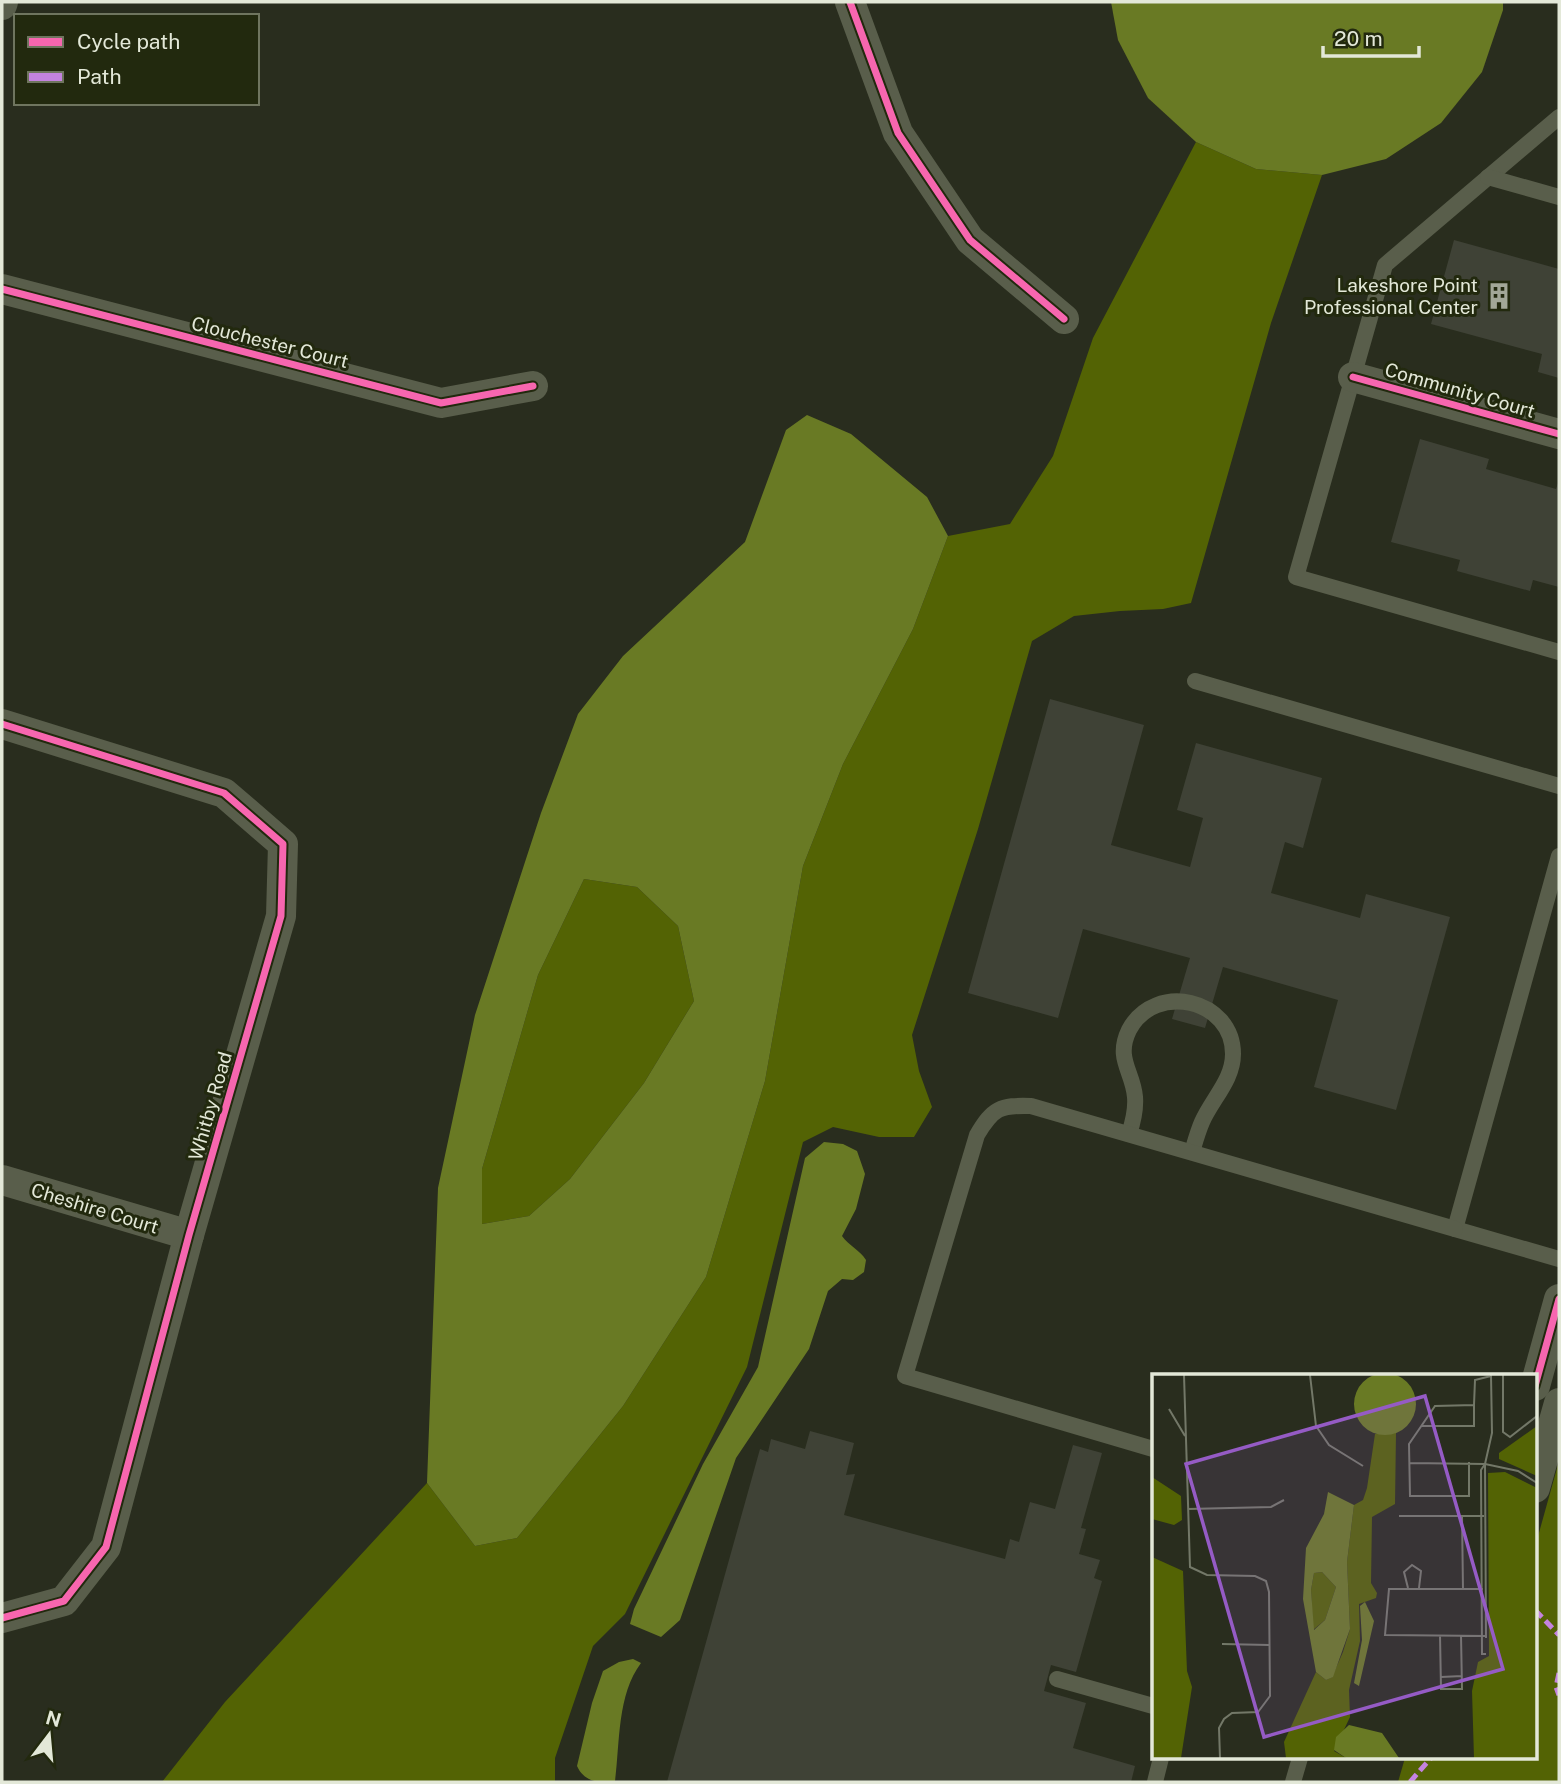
<svg xmlns="http://www.w3.org/2000/svg" width="1561" height="1784" font-family="'Public Sans',sans-serif">
<style>
.forest{fill:#536304}
.water{fill:#697a24;fill-rule:evenodd}
.building{fill:#3f4236}
.lines{fill:none;stroke-linecap:round;stroke-linejoin:round}
.lane{stroke:#595e4b;stroke-width:16}
.street{stroke:#595e4b;stroke-width:30}
.quiet{stroke:#c483df;stroke-width:5;stroke-dasharray:10 5;stroke-linecap:butt}
.cycleway-casing{stroke:#22290e;stroke-width:11}
.cycleway{stroke:#f766af;stroke-width:7}
.labels{text-anchor:middle;dominant-baseline:central;stroke-width:6;stroke-linejoin:round;paint-order:stroke}
.poi-label{font-size:19px;fill:#e3e8d8;stroke:#22290e;text-anchor:end}
.street-label{font-size:19px;fill:#e3e8d8;stroke:#22290e}
.inset-road{fill:none;stroke:#737868;stroke-width:2}
.view{fill:#955bc5;fill-opacity:0.15;stroke:#955bc5;stroke-width:3.5}
.inset-edge{fill:none;stroke:#e3e8d8;stroke-width:3.5}
</style>
<rect width="100%" height="100%" fill="#292d1e"/>
<g class="forest">
<path d="M1196 142 1256 169 1322 175 1271 323 1191 603 1163 609 1120 611 1074 616 1032 641 978 829 912 1035 919 1071 932 1107 914 1137H879L833 1127 803 1142 747 1367 625 1614 593 1646 555 1758V1782H162L225 1702 427 1483 475 1546 517 1538 623 1406 706 1277 765 1081 803 866 843 764 913 629 948 536 1010 524 1053 456 1093 338Z"/>
<path d="M584 879 637 887 678 926 694 1001 644 1083 570 1179 529 1216 482 1224V1169L538 975Z"/>
<path d="M1559 1461V1782H1398L1405 1758H1535V1547Z"/>
</g>
<g class="water">
<path d="M1111 2H1503V10L1482 72 1441 123 1386 159 1322 175 1256 169 1196 142 1148 98 1118 40Z"/>
<path d="M807 415 851 434 927 497 948 536 913 629 843 764 803 866 765 1081 706 1277 623 1406 517 1538 475 1546 427 1483 438 1188 475 1015 541 813 578 714 623 656 745 542 786 430ZM584 879 637 887 678 926 694 1001 644 1083 570 1179 529 1216 482 1224V1169L538 975Z"/>
<path d="M824 1142 843 1144 857 1151 865 1174 856 1209 842 1236C849 1246 860 1250 866 1260L864 1272 853 1280 842 1279 828 1291 809 1349 736 1458 680 1620 661 1637 630 1624 634 1609 703 1464 758 1367 805 1158Z"/>
<path d="M633 1659 641 1663C617 1695 620 1743 615 1781 600 1784 584 1782 577 1766L592 1703 603 1671 619 1662Z"/>
</g>
<g class="building">
<path d="M1454 240 1559 269V378L1538 372 1542 354 1431 324Z"/>
<path d="M1420 439 1489 459 1486 469 1556 489 1559 480V587L1533 580 1530 591 1457 571 1460 560 1391 542Z"/>
<path d="M1050 699 1144 725 1111 845 1190 867 1203 818 1177 810 1196 743 1322 778 1303 848 1285 842 1271 893 1360 918 1366 894 1450 917 1396 1110 1314 1087 1338 1000 1223 967 1205 1028 1172 1019 1190 958 1083 929 1058 1018 968 993Z"/>
<path d="M810 1431 854 1443 846 1475 855 1474 844 1515 1005 1559 1010 1539 1019 1542 1030 1502 1055 1509 1073 1445 1102 1453 1081 1528 1086 1529 1079 1554 1100 1560 1094 1578 1102 1581 1076 1672 1051 1665 1044 1691 1086 1703 1073 1748 1135 1766 1131 1782H667L760 1449 768 1452 771 1439 805 1449Z"/>
</g>
<g class="lines">
<g class="lane">
<path d="M1559 117 1385 265 1296 577 1559 652"/>
<path d="M1488 177 1559 197"/>
<path d="M1195 681 1559 786"/>
<path d="M1559 856 1455 1229 1559 1259"/>
<path d="M1129 1134C1133 1122 1136 1109 1135 1097 1133 1071 1115 1059 1129 1030 1155 981 1233 999 1233 1054 1233 1080 1212 1099 1202 1122 1198 1131 1195 1142 1192 1152"/>
<path d="M1153 1449 905 1376 977 1135C993 1108 1000 1105 1031 1106L1455 1229"/>
<path d="M1057 1679 1153 1706"/>
<path d="M1155 1782 1161 1758"/>
<path d="M1293 1782 1300 1758"/>
</g>
<g class="street">
<path d="M850 2 898 133 970 240 1064 319"/>
<path d="M2 5 3 2"/>
<path d="M2 289 441 403 533 386"/>
<path d="M1353 377 1559 434"/>
<path d="M2 724 224 793 283 844 281 916 189 1235 106 1547 64 1601 2 1618"/>
<path d="M2 1180 189 1235"/>
<path d="M1535 1386 1559 1299"/>
<path d="M1535 1488 1559 1403"/>
</g>
<g class="quiet">
<path d="M1535 1610 1559 1635"/>
<path d="M1559 1673 1556 1687 1559 1695"/>
<path d="M1410 1782 1431 1758"/>
</g>
<defs>
<g id="cycleway">
<path d="M850 2 898 133 970 240 1064 319"/>
<path d="M2 289 441 403 533 386"/>
<path d="M1353 377 1559 434"/>
<path d="M2 724 224 793 283 844 281 916 189 1235 106 1547 64 1601 2 1618"/>
<path d="M1535 1386 1559 1299"/>
</g>
</defs>
<use href="#cycleway" class="cycleway-casing"/>
<use href="#cycleway" class="cycleway"/>
</g>
<defs>
<symbol id="building-bare" viewBox="-9 -9 18 18"><path d="M-4-6H4V6H1V3H-1V6H-4ZM-2.5-4.3h1.7v1.8h-1.7ZM.8-4.3h1.7v1.8H.8ZM-2.5-1h1.7V.8h-1.7ZM.8-1h1.7V.8H.8Z" fill="#a2a797" stroke="#22290e" stroke-width="2.5" paint-order="stroke"/></symbol>
</defs>
<g fill-rule="evenodd">
<use href="#building-bare" x="1480" y="277" width="38" height="38"/>
</g>
<g class="labels">
<g class="poi-label">
<text x="1478" y="285">Lakeshore Point<tspan x="1478" dy="22">Professional Center</tspan></text>
</g>
<g class="street-label">
<text transform="translate(270 342) rotate(14)">Clouchester Court</text>
<text transform="translate(1460 390) rotate(16)">Community Court</text>
<text transform="translate(210 1106) rotate(-74)">Whitby Road</text>
<text transform="translate(95 1208) rotate(17)">Cheshire Court</text>
</g>
</g>
<g transform="translate(1152 1374)">
<rect width="385" height="385" fill="#292d1e"/>
<path d="M385 52V102L347 85V79ZM244 59 243 130 220 143 219 209 225 219 224 224 207 230 208 267 197 316 198 343 182 377 194 384H134L132 368 164 298 174 306 180 303 191 278 198 255 195 188 202 131 211 126 215 114 223 60ZM353 98 385 114V384H322L320 317 326 288 337 282 336 99ZM0 103 29 122 30 146 22 151 0 145ZM0 183 31 197 35 297 40 313 29 384H0ZM170 198 184 213 173 246 161 256 159 216 162 199Z" fill="#536304"/>
<path d="M202 30a31 31 0 1 1 62 0a31 31 0 1 1-62 0ZM176 118 202 131 195 188 198 255 181 303 174 306 164 298 151 225 154 174 172 140ZM170 198 184 213 173 246 162 256 159 216 162 199ZM213 228 222 247 207 312 202 309 210 266 208 232ZM197 351 230 359 247 384H194L182 376 184 363Z" fill="#697a24" fill-rule="evenodd"/>
<path class="inset-road" d="M32 1 38 193 55 201 103 202 114 207 117 218 118 322 106 338 80 339 72 345 67 354 68 384M158 1 164 52 177 71 211 92M339 1 340 59 333 90 366 97 385 109M351 1V58L358 63 385 42M17 35 33 62M269 52H322V31M317 88V122H258L257 70 283 32 322 31 323 6 339 2M258 89 333 90M333 90 329 96 330 280H334M333 90 334 264M36 135 119 133 132 126M247 142H332M310 142 311 215H331M256 214 252 198 260 191 269 197 267 214M311 215H237L233 261 334 262M288 261 289 315H310L309 261M70 270 117 271M289 303 310 302"/>
<path class="view" d="M273 22 351 295 112 363 34 90Z"/>
<rect width="385" height="385" class="inset-edge"/>
</g>
<rect width="1561" height="1784" fill="none" stroke="#e3e8d8" stroke-width="7"/>
<rect x="14" y="14" width="245" height="91" fill="#22290e" stroke="#6f755f" stroke-width="2"/>
<rect x="28" y="37" width="35" height="10" fill="#f766af" stroke="#6f755f" stroke-width="2"/>
<text x="77" y="49" font-size="21" fill="#e3e8d8">Cycle path</text>
<rect x="28" y="72" width="35" height="10" fill="#c483df" stroke="#6f755f" stroke-width="2"/>
<text x="77" y="84" font-size="21" fill="#e3e8d8">Path</text>
<g transform="translate(49 1735) rotate(16)" stroke="#22290e" stroke-width="5" paint-order="stroke">
<path d="M0-5L12 26L0 18L-12 26Z" fill="#e3e8d8"/>
<text y="-10" font-size="19" font-weight="bold" text-anchor="middle" fill="#e3e8d8">N</text>
</g>
<path d="M1323 46v10h96v-10" fill="none" stroke="#e3e8d8" stroke-width="3.5"/>
<text x="1334" y="46" font-size="21" fill="#e3e8d8" stroke="#22290e" stroke-width="5" paint-order="stroke">20 m</text>
</svg>
